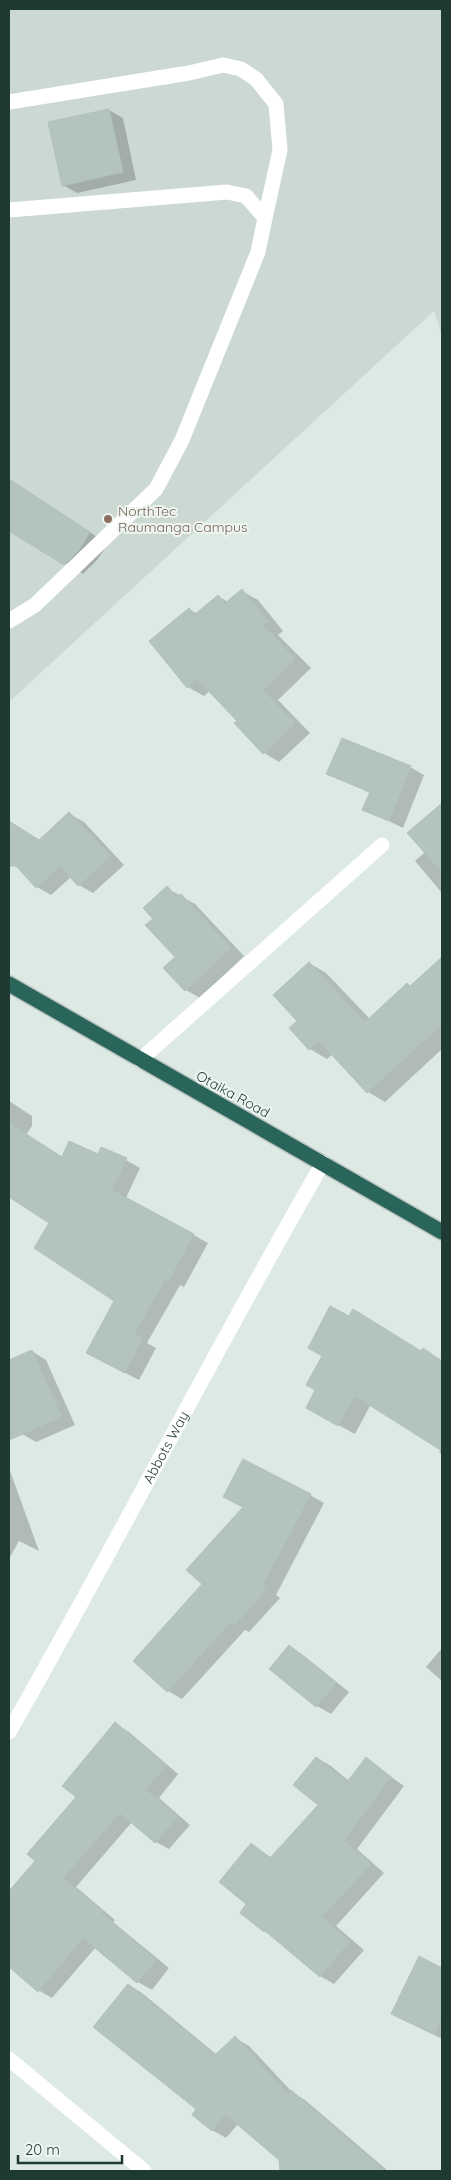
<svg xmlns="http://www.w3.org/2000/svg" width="451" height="2180" font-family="Quicksand,sans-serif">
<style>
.built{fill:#ccd9d3}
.shadow{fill:#0003}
.building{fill:#b3c4bd;stroke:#b0c3bb}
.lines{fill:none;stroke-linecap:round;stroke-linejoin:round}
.highway-casing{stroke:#bcc4c2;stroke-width:18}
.minor{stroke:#fff;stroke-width:15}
.highway{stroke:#2a655b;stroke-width:15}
.education-dot{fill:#8d6e63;stroke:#eef6f2;stroke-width:2}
.labels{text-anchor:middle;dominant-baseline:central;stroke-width:4;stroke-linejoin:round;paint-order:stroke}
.education-label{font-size:14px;fill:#785e54;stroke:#eef6f2;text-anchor:start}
.street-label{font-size:14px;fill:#1f3933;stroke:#eef6f2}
</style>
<rect width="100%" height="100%" fill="#ddeae4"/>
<path class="built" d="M9 9H442V335L434 311 9 702Z"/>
<g class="shadow">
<path d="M109 110 123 118 136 180 77 193 63 185Z"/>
<path d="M9 479 108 544 97 560 83 574 9 529Z"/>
<path d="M242 591 258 600 283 631 278 635 311 668 278 700 310 733 279 762 264 753 239 721 210 691 204 696 188 687 189 609 197 614 218 596 228 602Z"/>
<path d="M410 767 424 775 403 828 364 809 370 793 328 774Z"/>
<path d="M437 809 442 813V893L415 861 425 852Z"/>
<path d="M70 814 84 822 124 865 93 893 79 885 71 877 51 895 37 887 21 870 9 862V822L40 841Z"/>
<path d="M167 888 195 904 244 956 200 998 186 990 177 957Z"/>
<path d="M442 958V1049L385 1102 368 1092 333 1054 327 1059 310 1049 291 1029 299 1021 309 963 326 973 370 1019 408 984 411 987Z"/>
<path d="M9 1101 32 1116V1126L26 1135 63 1158 98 1155 126 1160 140 1168 126 1198 208 1243 184 1287 180 1285 147 1343 156 1348 139 1380 102 1361 116 1300 51 1223 9 1196Z"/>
<path d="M423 1350 442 1361V1454L439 1452 441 1448 371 1404 355 1434 323 1417Z"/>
<path d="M32 1351 46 1360 75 1425 36 1442 22 1434 9 1405V1362Z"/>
<path d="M9 1468 39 1551 19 1541 9 1559Z"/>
<path d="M310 1495 324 1503 276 1595 280 1598 249 1632 245 1630 182 1699 168 1691Z"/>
<path d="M289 1646 303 1655 349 1692 331 1714 317 1706Z"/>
<path d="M442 1648V1681L426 1667Z"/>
<path d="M115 1724 129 1732 178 1774 159 1798 190 1825 169 1849 156 1842 132 1822 76 1887 115 1920 113 1922 169 1968 152 1990 138 1982 96 1947 52 1998 38 1990 9 1965V1916L11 1913 9 1912V1893L36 1861 78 1797Z"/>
<path d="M317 1758 331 1766 349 1781 366 1759 404 1786 357 1849 384 1873 336 1926 364 1950 334 1984 320 1976 275 1937 264 1931 248 1904 251 1844 272 1858 320 1805Z"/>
<path d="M419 1958 442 1969V2039L407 2021Z"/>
<path d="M129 1985 142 1993 217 2055 235 2038 249 2046 293 2093 305 2100 388 2171H310L294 2158 238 2124 226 2138 212 2130 198 2109Z"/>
</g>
<g class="building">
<path d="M109 109 123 172 62 186 48 122Z"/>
<path d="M9 479 90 532 79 550 64 565 9 531Z"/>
<path d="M242 589 268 621 263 625 295 659 263 690 295 723 263 754 234 723 237 721 197 679 187 688 149 641 189 608 194 615 218 595 225 603Z"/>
<path d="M342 738 411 766 389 821 362 810 370 792 326 774Z"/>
<path d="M442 803V872L407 833Z"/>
<path d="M69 812 111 856 78 886 60 866 36 888 16 866H9V821L39 840Z"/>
<path d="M167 886 177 897 181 894 231 948 185 991 163 968 175 957 145 925 153 919 143 908Z"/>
<path d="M442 957V1024L367 1093 319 1041 309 1050 289 1028 297 1021 273 995 309 962 365 1022 407 983 410 986Z"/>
<path d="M9 1123 62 1157 69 1141 98 1154 101 1147 127 1158 112 1190 194 1234 169 1280 166 1278 134 1334 143 1338 125 1373 86 1353 114 1301 34 1248 49 1223 9 1197Z"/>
<path d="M330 1306 349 1316 353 1309 421 1351 423 1348 442 1361V1451L355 1396 338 1426 306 1408 315 1390 306 1385 322 1356 308 1348Z"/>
<path d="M32 1350 62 1417 9 1440V1360Z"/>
<path d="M243 1459 311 1494 262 1586 266 1590 235 1625 231 1622 167 1692 133 1661 202 1584 186 1570 243 1507 223 1497Z"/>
<path d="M289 1645 336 1683 316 1707 269 1669Z"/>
<path d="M115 1722 166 1765 146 1790 178 1816 155 1843 120 1813 63 1878 103 1911 101 1913 157 1960 137 1983 83 1938 38 1992 9 1967V1891L35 1861 27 1854 76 1797 62 1786Z"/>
<path d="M316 1757 347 1782 366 1757 391 1777 344 1840 371 1864 322 1917 350 1941 320 1977 265 1931 264 1932 240 1913 246 1904 219 1882 251 1843 270 1858 318 1805 293 1785Z"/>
<path d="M419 1956 442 1968V2017L435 2035 391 2014Z"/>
<path d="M128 1984 215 2055 235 2036 288 2094 291 2090 385 2171H280L279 2160 225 2114 212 2131 192 2115 196 2109 93 2027Z"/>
</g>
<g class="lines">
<defs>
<path id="highway" d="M9 984 442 1232"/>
</defs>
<use href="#highway" class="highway-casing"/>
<g class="minor">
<path d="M9 102 189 73 223 65 241 69 256 79 276 104 280 150 265 218"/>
<path d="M9 210 227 192 246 196 265 218 258 252 182 440 156 489 35 605 9 621"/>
<path d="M140 1060 382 845"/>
<path id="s1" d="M9 1732C117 1544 214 1351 323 1163"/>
<path d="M9 2059 144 2171"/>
</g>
<use href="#highway" class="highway"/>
</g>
<circle class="education-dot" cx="108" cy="519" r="5"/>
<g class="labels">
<g class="education-label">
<text x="118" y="511">NorthTec<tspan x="118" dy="16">Raumanga Campus</tspan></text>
</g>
<g class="street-label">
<text transform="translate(233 1094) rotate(29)">Otaika Road</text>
<text stroke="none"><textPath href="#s1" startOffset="325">Abbots Way</textPath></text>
</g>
</g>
<rect width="451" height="2180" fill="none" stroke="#1f3933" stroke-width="20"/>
<path d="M18 2155v8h104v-8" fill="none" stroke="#1f3933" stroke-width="2.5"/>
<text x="25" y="2155" font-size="15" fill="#1f3933" stroke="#eef6f2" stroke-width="4" paint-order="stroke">20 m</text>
</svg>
